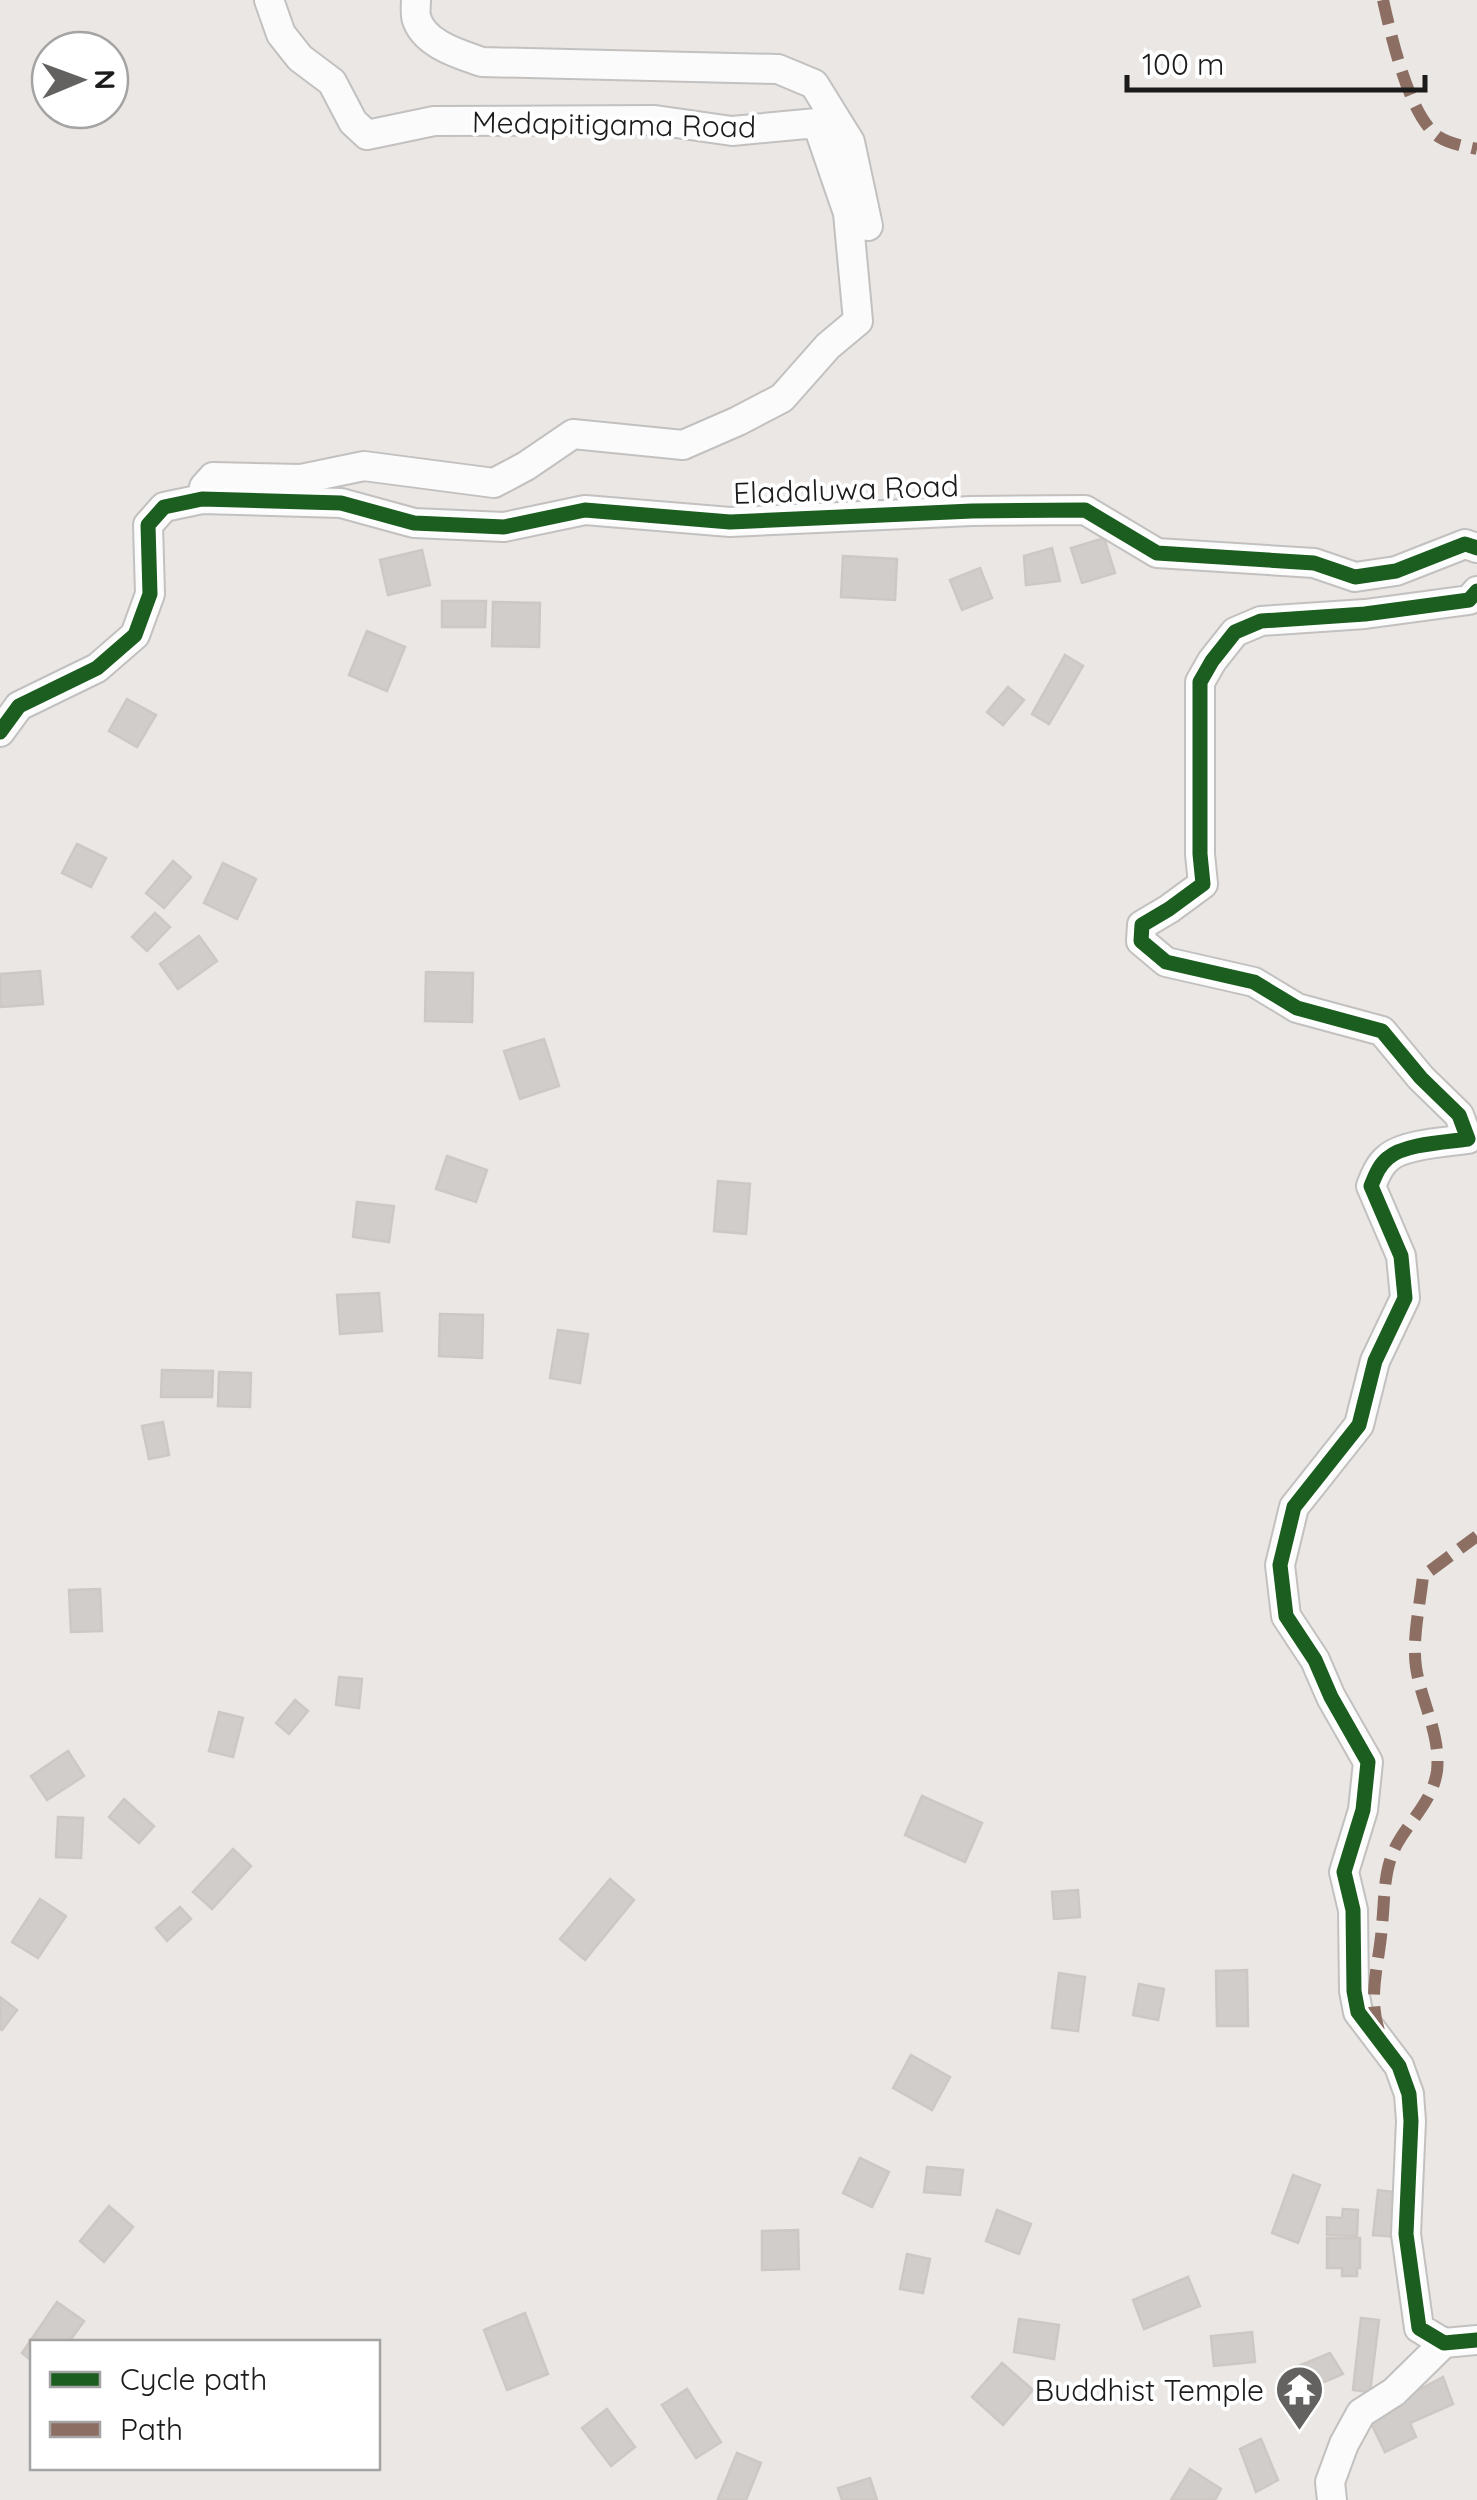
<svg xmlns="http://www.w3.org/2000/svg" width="1477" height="2500" font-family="Quicksand,sans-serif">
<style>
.building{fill:#d1cdca;stroke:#cec8c5;stroke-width:2.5}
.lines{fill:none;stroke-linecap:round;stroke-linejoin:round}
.minor-casing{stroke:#c2c1c0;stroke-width:32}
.minor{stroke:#fcfbfb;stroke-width:28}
.quiet{stroke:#8d6e63;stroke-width:12;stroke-dasharray:25 12;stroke-linecap:butt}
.cycleway-casing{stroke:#fff;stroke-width:21}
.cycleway{stroke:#1b5e20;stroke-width:15}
.labels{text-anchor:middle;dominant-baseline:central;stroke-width:8;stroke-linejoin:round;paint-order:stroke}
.street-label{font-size:30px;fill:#1b1b1b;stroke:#fff}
.poi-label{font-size:30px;fill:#1b1b1b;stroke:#fff;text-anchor:end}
</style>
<rect width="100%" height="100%" fill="#eae7e4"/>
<g class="building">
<path d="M1104 538 1115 573 1082 583 1071 548Z"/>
<path d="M1052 548 1060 581 1026 585 1024 556Z"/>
<path d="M422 550 430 585 388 595 380 560Z"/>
<path d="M843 556 897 559 895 600 841 597Z"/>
<path d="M980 568 992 598 962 610 950 580Z"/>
<path d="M442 601H486L485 627H442Z"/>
<path d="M493 602 540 603 539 647 492 646Z"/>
<path d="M367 631 405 647 387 691 349 675Z"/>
<path d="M1065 655 1083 666 1049 724 1032 714Z"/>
<path d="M1008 687 1024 700 1003 725 987 712Z"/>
<path d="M127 699 156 715 137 747 109 731Z"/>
<path d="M77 844 106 858 91 887 62 873Z"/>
<path d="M173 861 191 877 164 908 146 893Z"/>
<path d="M223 863 256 879 237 919 204 903Z"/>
<path d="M155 913 170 927 147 951 132 937Z"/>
<path d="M199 936 217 961 178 989 160 964Z"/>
<path d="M40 971 43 1004 0 1007V974Z"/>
<path d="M426 972 473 973 472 1022 425 1021Z"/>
<path d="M544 1039 559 1086 520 1099 504 1051Z"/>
<path d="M447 1156 487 1170 476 1202 436 1189Z"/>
<path d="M718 1181 750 1184 746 1234 714 1231Z"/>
<path d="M357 1202 394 1206 389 1242 353 1237Z"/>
<path d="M379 1293 382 1331 340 1334 337 1295Z"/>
<path d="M440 1314 483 1315 482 1358 439 1356Z"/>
<path d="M558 1330 588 1334 580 1383 550 1378Z"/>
<path d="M162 1370 213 1371 212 1397H161Z"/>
<path d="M219 1372 251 1373 250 1407 218 1406Z"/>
<path d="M163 1422 169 1455 149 1459 142 1426Z"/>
<path d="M100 1589 102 1631 71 1632 69 1590Z"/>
<path d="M339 1677 362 1679 359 1708 336 1705Z"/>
<path d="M295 1700 308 1711 289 1734 276 1723Z"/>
<path d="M219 1712 243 1718 233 1757 209 1751Z"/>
<path d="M68 1751 84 1776 47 1800 31 1776Z"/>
<path d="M922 1796 982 1823 965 1862 905 1835Z"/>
<path d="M124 1799 154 1826 139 1843 109 1817Z"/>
<path d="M58 1817 83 1818 81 1858 56 1857Z"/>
<path d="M233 1849 251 1866 212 1909 193 1892Z"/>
<path d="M610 1879 634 1900 585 1960 560 1939Z"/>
<path d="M1078 1890 1080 1917 1054 1919 1052 1892Z"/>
<path d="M40 1899 66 1916 38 1958 12 1942Z"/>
<path d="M180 1907 191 1919 167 1941 156 1928Z"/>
<path d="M1247 1970 1248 2026H1217L1216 1971Z"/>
<path d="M1059 1973 1085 1977 1078 2031 1052 2028Z"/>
<path d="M1139 1984 1164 1989 1158 2020 1133 2015Z"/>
<path d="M0 1997 17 2010 2 2030 0 2029Z"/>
<path d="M911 2055 950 2077 932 2110 893 2088Z"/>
<path d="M860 2158 889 2172 872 2207 843 2193Z"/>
<path d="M927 2167 963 2170 960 2195 924 2192Z"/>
<path d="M1293 2175 1320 2185 1298 2243 1272 2233Z"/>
<path d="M1378 2190 1401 2193 1397 2237 1373 2235Z"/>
<path d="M109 2206 133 2227 104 2262 80 2241Z"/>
<path d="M1343 2209 1358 2210 1357 2236 1327 2235V2217L1342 2218Z"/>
<path d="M997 2210 1031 2224 1019 2254 986 2241Z"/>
<path d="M798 2230 799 2269 762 2270V2231Z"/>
<path d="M1327 2238H1360V2268H1357V2276H1342V2268H1327Z"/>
<path d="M907 2254 930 2259 923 2293 900 2289Z"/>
<path d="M1188 2277 1200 2306 1144 2329 1133 2300Z"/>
<path d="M57 2302 84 2321 69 2342H32V2361L22 2353Z"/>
<path d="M525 2313 548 2374 507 2390 484 2330Z"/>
<path d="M1361 2318 1379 2320 1370 2392 1353 2390Z"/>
<path d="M1019 2319 1059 2325 1054 2359 1014 2352Z"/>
<path d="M1252 2332 1255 2362 1214 2366 1211 2336Z"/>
<path d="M1330 2353 1343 2374 1308 2389 1296 2367Z"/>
<path d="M1002 2363 1033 2390 1003 2425 972 2397Z"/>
<path d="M1443 2377 1453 2404 1410 2423 1416 2437 1385 2452 1368 2417Z"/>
<path d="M687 2389 721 2442 696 2458 662 2405Z"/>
<path d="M607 2409 635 2447 611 2466 582 2428Z"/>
<path d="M1261 2439 1278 2480 1256 2492 1240 2449Z"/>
<path d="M737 2453 761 2463 746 2500H720L718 2499Z"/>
<path d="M1190 2469 1221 2489 1215 2500H1171Z"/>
<path d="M870 2478 877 2500H842L838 2488Z"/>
</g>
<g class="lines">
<defs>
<g id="minor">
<path d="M416 0C416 1 415 15 416 17 423 44 459 54 482 62L778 69 814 84 850 142 868 226"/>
<path d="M202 499 204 487 213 477 301 479 364 466 494 483 526 466 573 434 683 445 738 421 782 398 828 346 858 321 848 213 817 123 732 131 655 120 434 121 367 135 353 122 332 82 300 58 281 34 269 0"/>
<path d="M1477 591 1469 600 1365 614 1261 621 1235 632 1212 661 1200 682V854L1203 884 1169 909 1142 925 1141 941 1166 962 1254 982 1297 1008 1382 1031 1421 1078 1459 1115 1468 1139C1447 1142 1403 1144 1388 1158 1379 1165 1375 1176 1371 1186L1401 1256 1405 1298 1375 1361 1359 1425 1294 1507 1280 1565 1286 1616 1315 1660 1331 1697 1368 1762 1363 1810 1344 1872 1353 1910 1354 1991 1358 2012 1399 2066 1409 2094 1411 2121 1406 2234 1419 2328 1444 2343 1477 2340"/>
<path d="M0 732 19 706 97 668 135 635 150 594 148 525 164 507 202 499 341 503 414 523 504 527 585 510 730 522 972 511 1085 510 1157 553 1314 563 1355 577 1396 571 1465 544 1477 548"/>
<path d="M1332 2500 1330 2482 1344 2444 1361 2413 1394 2392 1444 2343"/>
</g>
</defs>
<use href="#minor" class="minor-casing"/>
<use href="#minor" class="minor"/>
<g class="quiet">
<path d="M1383 0C1391 35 1409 117 1439 137 1450 144 1464 146 1477 149"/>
<path d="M1379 2031C1367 1995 1380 1961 1382 1925 1385 1897 1383 1870 1397 1844 1411 1819 1433 1800 1437 1771 1441 1734 1421 1702 1416 1667 1412 1638 1420 1605 1423 1576L1477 1536"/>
</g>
<defs>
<g id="cycleway">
<path d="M1477 591 1469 600 1365 614 1261 621 1235 632 1212 661 1200 682V854L1203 884 1169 909 1142 925 1141 941 1166 962 1254 982 1297 1008 1382 1031 1421 1078 1459 1115 1468 1139C1447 1142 1403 1144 1388 1158 1379 1165 1375 1176 1371 1186L1401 1256 1405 1298 1375 1361 1359 1425 1294 1507 1280 1565 1286 1616 1315 1660 1331 1697 1368 1762 1363 1810 1344 1872 1353 1910 1354 1991 1358 2012 1399 2066 1409 2094 1411 2121 1406 2234 1419 2328 1444 2343 1477 2340"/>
<path d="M0 732 19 706 97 668 135 635 150 594 148 525 164 507 202 499 341 503 414 523 504 527 585 510 730 522 972 511 1085 510 1157 553 1314 563 1355 577 1396 571 1465 544 1477 548"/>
</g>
</defs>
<use href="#cycleway" class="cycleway-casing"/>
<use href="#cycleway" class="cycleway"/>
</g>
<defs>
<symbol id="temple-pin" viewBox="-11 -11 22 30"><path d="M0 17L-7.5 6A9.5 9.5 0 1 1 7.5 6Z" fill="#636261" stroke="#fff"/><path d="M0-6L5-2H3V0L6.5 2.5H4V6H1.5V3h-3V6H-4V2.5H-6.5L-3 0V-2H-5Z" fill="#fff"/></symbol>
</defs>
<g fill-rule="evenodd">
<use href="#temple-pin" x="1272" y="2362" width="55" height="75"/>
</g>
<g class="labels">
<g class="street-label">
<text transform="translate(614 124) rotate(1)">Medapitigama Road</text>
<text transform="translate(846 489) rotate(-2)">Eladaluwa Road</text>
</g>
<g class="poi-label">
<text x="1264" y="2390">Buddhist Temple</text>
</g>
</g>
<rect x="30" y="2340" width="350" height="130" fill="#ffffff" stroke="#a4a4a4" stroke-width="2.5"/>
<rect x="50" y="2372" width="50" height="15" fill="#1b5e20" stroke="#a4a4a4" stroke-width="2.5"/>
<text x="120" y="2390" font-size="30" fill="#1b1b1b">Cycle path</text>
<rect x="50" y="2422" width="50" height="15" fill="#8d6e63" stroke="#a4a4a4" stroke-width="2.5"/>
<text x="120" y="2440" font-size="30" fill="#1b1b1b">Path</text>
<g transform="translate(80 80) rotate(89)"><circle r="48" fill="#ffffff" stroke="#a4a4a4" stroke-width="2.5"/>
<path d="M0-8L18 38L0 25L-18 38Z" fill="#636261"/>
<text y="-15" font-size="28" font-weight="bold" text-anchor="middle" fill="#1b1b1b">N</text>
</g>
<path d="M1127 75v15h298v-15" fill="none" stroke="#1b1b1b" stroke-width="5"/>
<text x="1142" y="75" font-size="30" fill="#1b1b1b" stroke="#ffffff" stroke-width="8" paint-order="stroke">100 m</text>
</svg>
